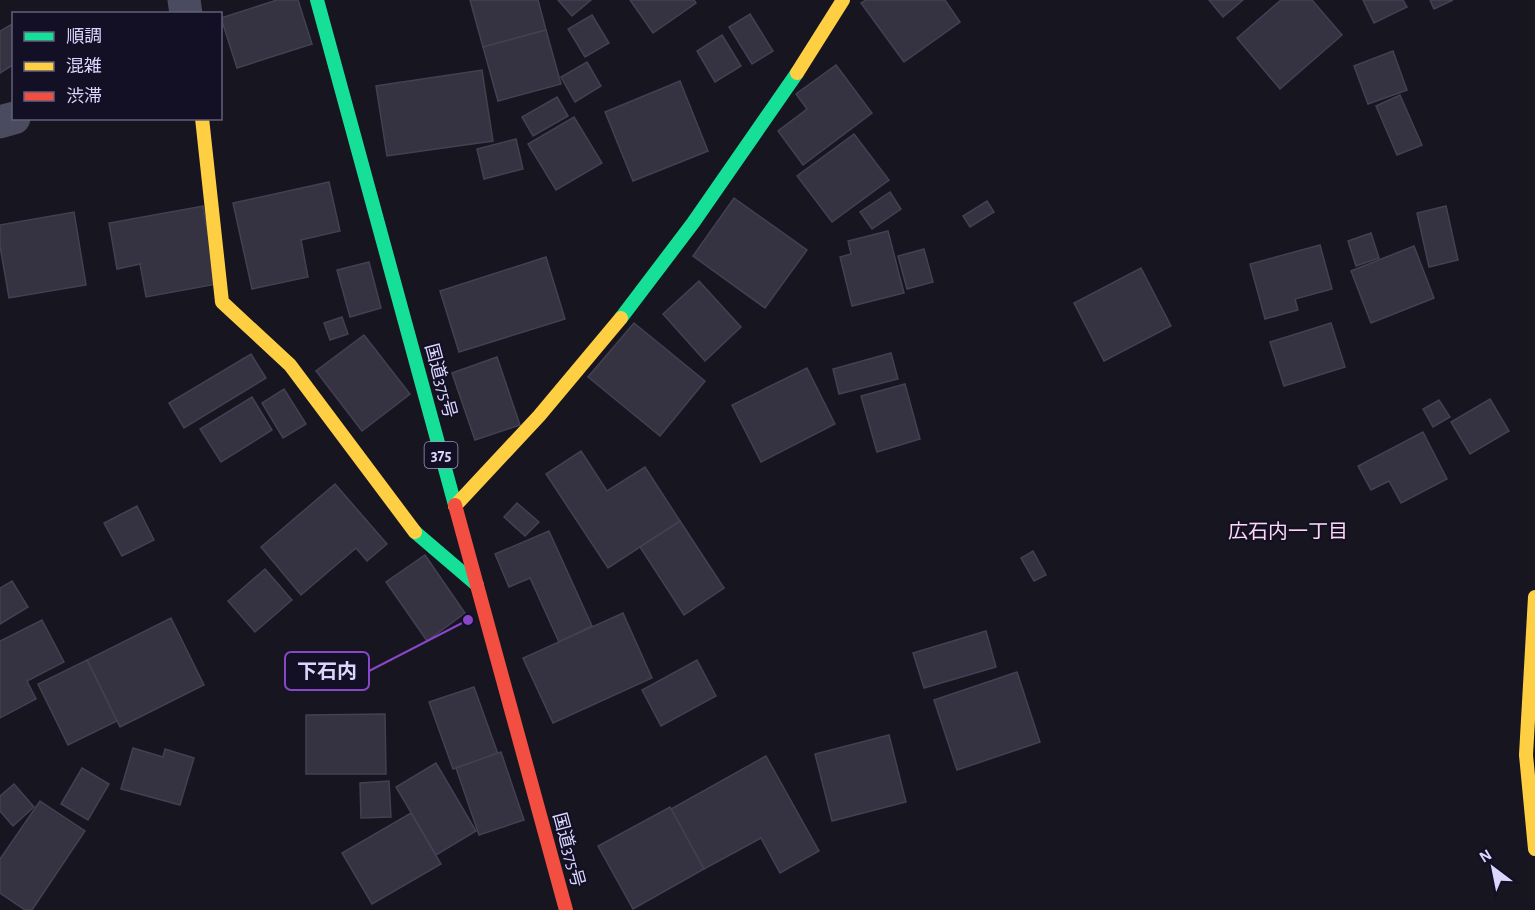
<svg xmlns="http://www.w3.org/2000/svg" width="1535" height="910" font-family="'Alegreya Sans','Noto Sans JP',sans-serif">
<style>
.building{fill:#353342;stroke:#434053;stroke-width:1.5}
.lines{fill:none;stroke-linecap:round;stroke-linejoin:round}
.street{stroke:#4b4b60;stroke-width:33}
.fast{stroke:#16e098;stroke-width:14}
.slow{stroke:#ffcf43;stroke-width:14}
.jam{stroke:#f24e42;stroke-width:14}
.labels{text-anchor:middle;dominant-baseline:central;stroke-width:4.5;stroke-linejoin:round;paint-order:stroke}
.shield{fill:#131025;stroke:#9e9bbc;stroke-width:1.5}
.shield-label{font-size:16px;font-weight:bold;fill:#dad6fd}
.street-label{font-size:18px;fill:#dad6fd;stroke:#131025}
.neighbourhood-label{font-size:20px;fill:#fdd8f0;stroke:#131025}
.leader{fill:none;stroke:#8946c8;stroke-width:2}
.callout-dot{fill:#8946c8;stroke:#131025;stroke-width:2}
.callout{fill:#131025;stroke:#8946c8;stroke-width:2}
.callout-label{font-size:20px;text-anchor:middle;font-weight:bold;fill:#dad6fd}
</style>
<rect width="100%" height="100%" fill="#161520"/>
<g class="building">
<path d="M277 0H298L312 44 237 68 221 18Z"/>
<path d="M470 0H538L546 30 483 47Z"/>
<path d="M558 0H591L572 16Z"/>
<path d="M630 0H694L696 3 653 33Z"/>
<path d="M866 0H945L960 22 904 62 861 3Z"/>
<path d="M1209 0H1243L1223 17Z"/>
<path d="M1281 0H1312L1342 35 1280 89 1237 38Z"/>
<path d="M1363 0H1403L1407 7 1374 23Z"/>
<path d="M1430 0H1453L1434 9Z"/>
<path d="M750 14 773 51 752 64 729 27Z"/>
<path d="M592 15 609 43 585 57 568 29Z"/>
<path d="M14 23V64L0 73V31Z"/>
<path d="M546 30 561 84 498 101 483 47Z"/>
<path d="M722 35 741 66 715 82 697 51Z"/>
<path d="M1393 51 1407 90 1368 104 1354 66Z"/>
<path d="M587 62 601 86 575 102 561 77Z"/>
<path d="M836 65 872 113 803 165 778 131 807 109 796 94Z"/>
<path d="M482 70 493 141 387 156 376 86Z"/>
<path d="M680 81 708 151 633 181 605 112Z"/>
<path d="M1400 95 1422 145 1397 155 1376 106Z"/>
<path d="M557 97 568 116 533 136 522 117Z"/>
<path d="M574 117 602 163 556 190 528 144Z"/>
<path d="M854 134 889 180 832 222 797 176Z"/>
<path d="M516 139 523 169 484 179 477 149Z"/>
<path d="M329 182 340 231 301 240 308 277 252 289 233 203Z"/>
<path d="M890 192 901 209 872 229 860 212Z"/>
<path d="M734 198 807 250 765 308 693 256Z"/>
<path d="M987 201 994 212 970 227 963 216Z"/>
<path d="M203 206 217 284 146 297 140 264 117 269 109 223Z"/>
<path d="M1446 206 1458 260 1429 267 1417 213Z"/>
<path d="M74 212 86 285 9 298 0 246V225Z"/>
<path d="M888 231 904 293 852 306 840 257 851 254 848 241Z"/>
<path d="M1371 233 1379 258 1356 266 1348 241Z"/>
<path d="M1320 245 1332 289 1295 299 1298 310 1265 319 1250 264Z"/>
<path d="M1414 246 1434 298 1371 323 1351 271Z"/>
<path d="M924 249 933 282 907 289 898 256Z"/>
<path d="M546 257 565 319 459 352 440 291Z"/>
<path d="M369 262 381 308 350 317 337 270Z"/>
<path d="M1141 268 1171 326 1104 361 1074 303Z"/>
<path d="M699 281 741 327 705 361 663 314Z"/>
<path d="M342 317 348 334 330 340 324 323Z"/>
<path d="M634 323 705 381 660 436 588 377Z"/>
<path d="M1331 323 1345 367 1284 386 1270 342Z"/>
<path d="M364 335 410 394 362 431 316 371Z"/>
<path d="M891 353 898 379 839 394 833 369Z"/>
<path d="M251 354 266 378 184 428 169 403Z"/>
<path d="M497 357 520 425 475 440 452 373Z"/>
<path d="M807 368 835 424 761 462 732 405Z"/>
<path d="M905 384 920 439 877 452 861 396Z"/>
<path d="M284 389 306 424 283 438 262 403Z"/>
<path d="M252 397 272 430 221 462 200 429Z"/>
<path d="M1490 399 1509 431 1470 454 1451 422Z"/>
<path d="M1439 400 1450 417 1433 427 1423 409Z"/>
<path d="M1423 432 1447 479 1401 503 1389 481 1371 490 1358 466Z"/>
<path d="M581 451 607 491 645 467 680 521 608 568 546 474Z"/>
<path d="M335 484 387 544 367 561 356 548 301 595 261 547Z"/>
<path d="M517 503 539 522 525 536 504 517Z"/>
<path d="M137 506 154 540 122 556 104 523Z"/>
<path d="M680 521 724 588 684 615 640 547Z"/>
<path d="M549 531 592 626 559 642 530 578 509 587 495 554Z"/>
<path d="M1033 551 1046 575 1034 581 1021 558Z"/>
<path d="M425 555 465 613 427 641 386 582Z"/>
<path d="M265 569 292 600 255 632 228 601Z"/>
<path d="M12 581 28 607 0 624V588Z"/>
<path d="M623 613 652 678 553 723 523 658Z"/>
<path d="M171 618 204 685 120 727 87 660Z"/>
<path d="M42 620 64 662 27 681 36 699 0 718V641Z"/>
<path d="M986 631 996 667 924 688 913 653Z"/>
<path d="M87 660 117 721 68 745 38 684Z"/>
<path d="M697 660 716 696 661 726 642 690Z"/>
<path d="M1017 672 1040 742 957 770 934 700Z"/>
<path d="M474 687 498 754 453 769 429 702Z"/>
<path d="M385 714 386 774H306V715Z"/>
<path d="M889 735 906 802 832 821 815 754Z"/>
<path d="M133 748 163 757 165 749 194 758 180 805 121 789Z"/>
<path d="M501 752 524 820 479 835 456 768Z"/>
<path d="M766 756 819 851 780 873 761 838 704 869 671 809Z"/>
<path d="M436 763 476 831 436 855 396 787Z"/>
<path d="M82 768 109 784 88 820 61 804Z"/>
<path d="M389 781 391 817 361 818 360 783Z"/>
<path d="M14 784 34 807 13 826 0 811V796Z"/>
<path d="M40 801 85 831 32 910H25L0 893V859Z"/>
<path d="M670 807 704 869 633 909 598 846Z"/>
<path d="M411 813 441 864 372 904 342 853Z"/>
</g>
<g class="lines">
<g class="street">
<path d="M184 0 186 14"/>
<path d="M0 122 14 118"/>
</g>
<g class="fast">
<path d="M317 0 455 505"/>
<path d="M621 318 693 223 797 73"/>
<path d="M415 532 477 585"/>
</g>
<g class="slow">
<path d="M797 73 843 0"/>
<path d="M202 118 222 302 290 365 415 532"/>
<path d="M455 506 539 416 621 318"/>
<path d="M1535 597 1526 755 1535 849"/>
</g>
<path class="jam" d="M455 505 566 910"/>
</g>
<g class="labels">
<rect class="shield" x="424.5" y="442" width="33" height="26" rx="4.5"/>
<g class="shield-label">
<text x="441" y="455">375</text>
</g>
<g class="street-label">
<text transform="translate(440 381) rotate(75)">国道375号</text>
<text transform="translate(568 850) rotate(75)">国道375号</text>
</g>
<g class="neighbourhood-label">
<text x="1288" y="532">広石内一丁目</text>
</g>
</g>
<path class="leader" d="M468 620L369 671"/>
<circle class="callout-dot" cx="468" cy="620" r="6"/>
<rect class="callout" x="285" y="652" width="84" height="38" rx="6"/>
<g class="callout-label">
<text x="327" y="678">下石内</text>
</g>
<rect x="12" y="12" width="210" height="108" fill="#131025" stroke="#635f7b" stroke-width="1.5"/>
<rect x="24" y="32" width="30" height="9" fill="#16e098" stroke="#635f7b" stroke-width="1.5"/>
<text x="66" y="42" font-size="18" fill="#dad6fd">順調</text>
<rect x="24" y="62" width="30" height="9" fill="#ffcf43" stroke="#635f7b" stroke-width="1.5"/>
<text x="66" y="72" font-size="18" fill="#dad6fd">混雑</text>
<rect x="24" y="92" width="30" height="9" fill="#f24e42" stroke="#635f7b" stroke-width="1.5"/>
<text x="66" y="102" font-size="18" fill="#dad6fd">渋滞</text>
<g transform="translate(1493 868) rotate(328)" stroke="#131025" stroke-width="4.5" paint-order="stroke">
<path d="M0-4.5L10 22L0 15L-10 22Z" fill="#dad6fd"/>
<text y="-9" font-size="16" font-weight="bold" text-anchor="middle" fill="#dad6fd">N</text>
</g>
</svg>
